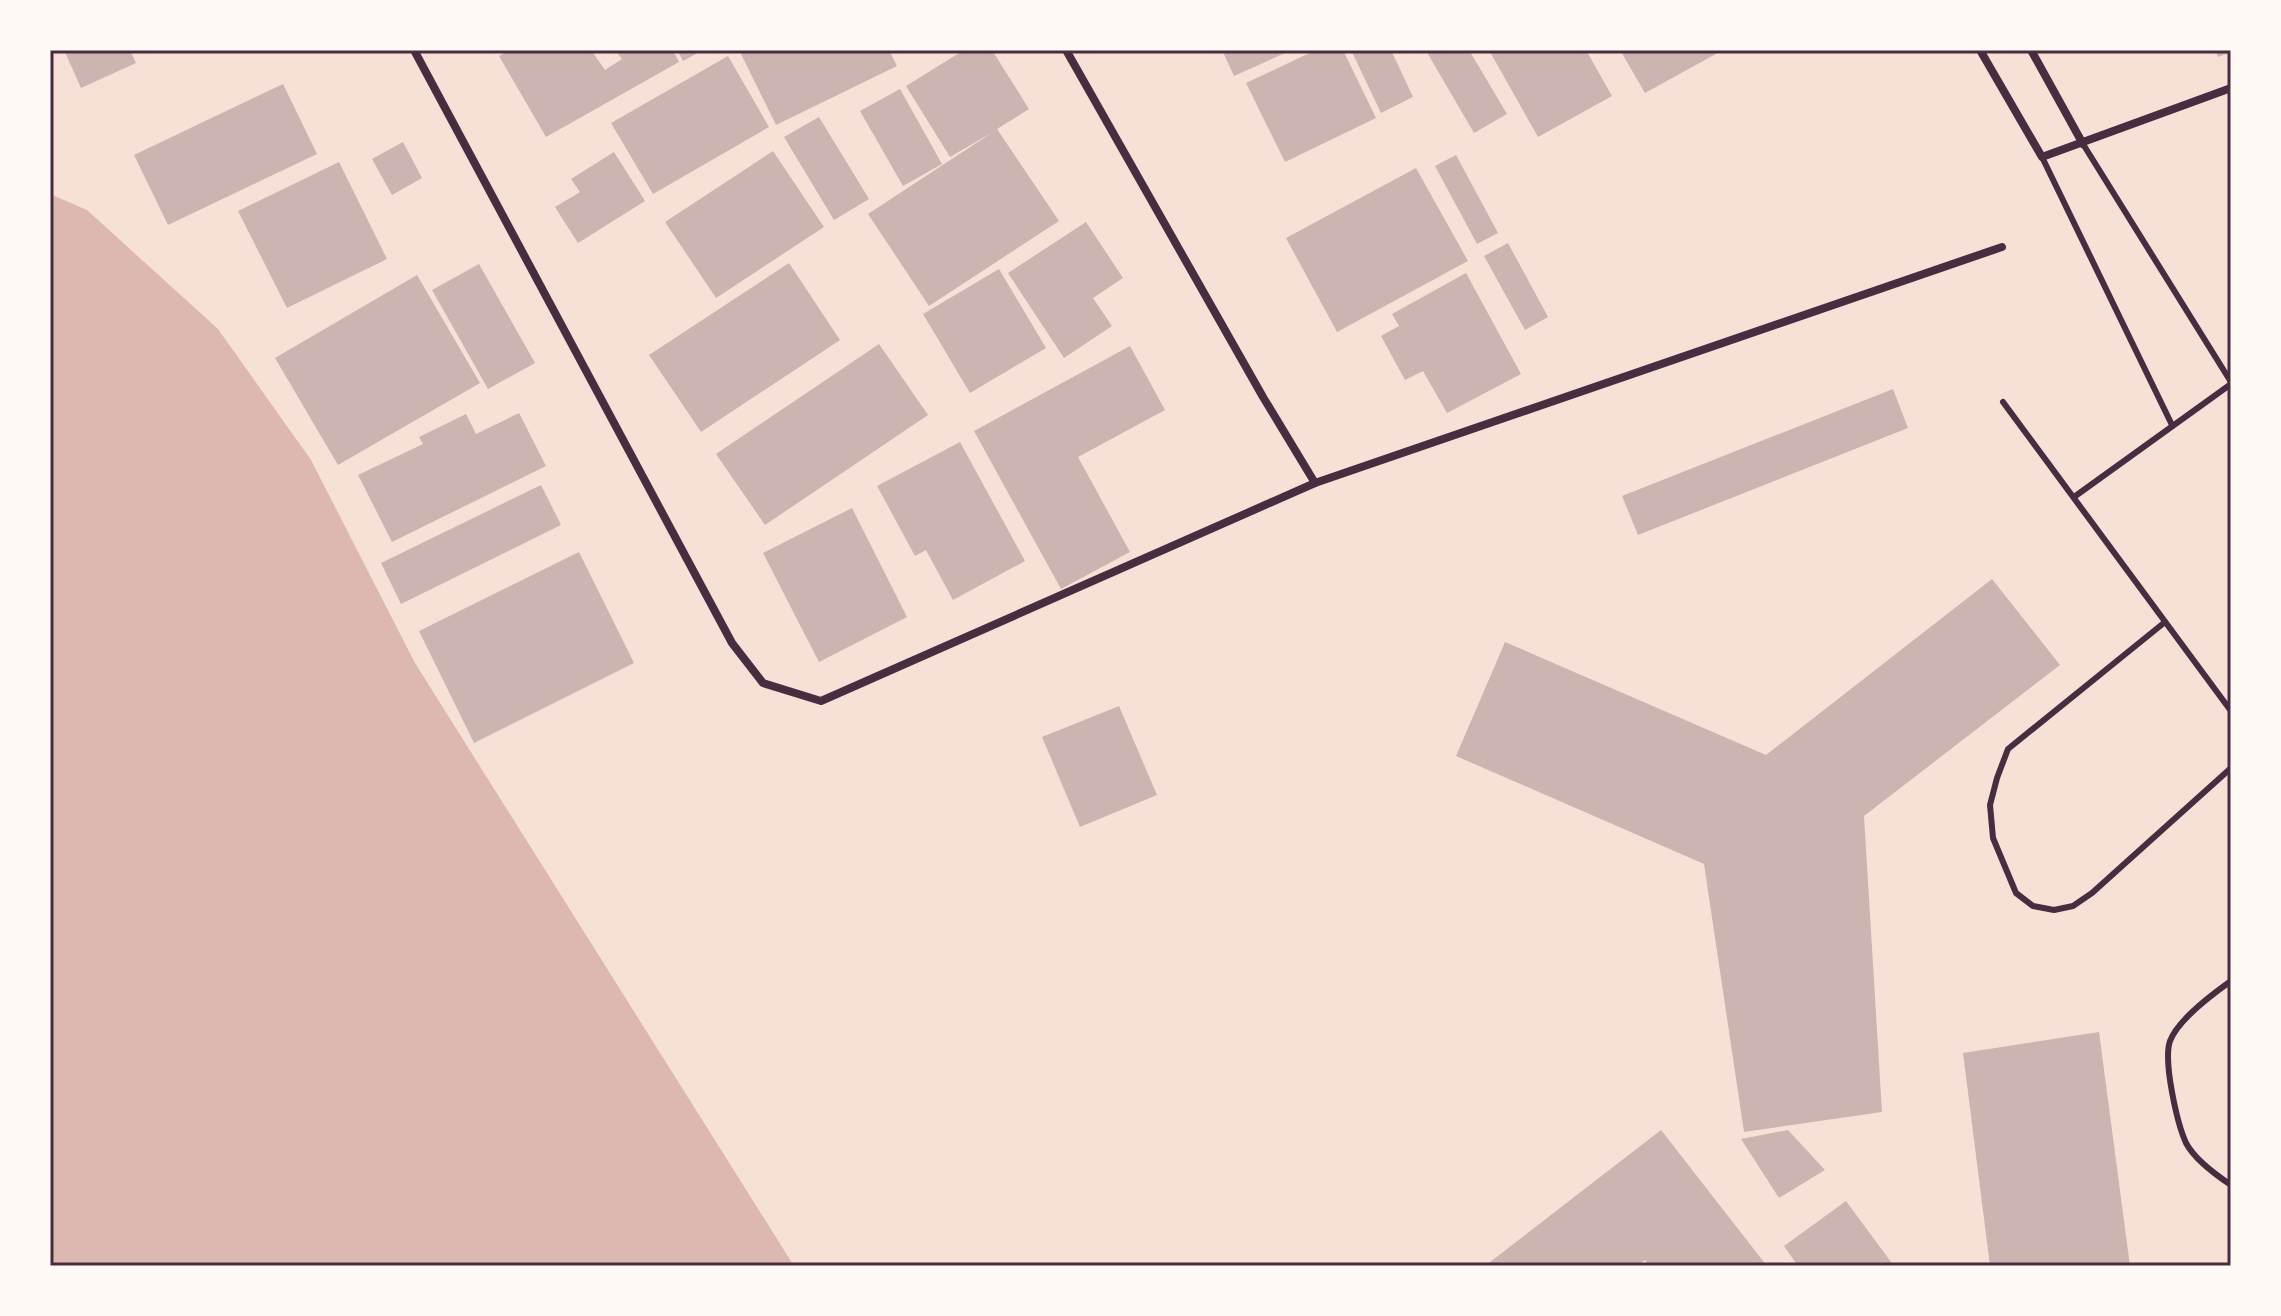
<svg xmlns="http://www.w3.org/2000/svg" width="2281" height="1316" font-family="'Archivo Narrow',sans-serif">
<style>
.water{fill:#dcb8b0}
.building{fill:#ccb4b1}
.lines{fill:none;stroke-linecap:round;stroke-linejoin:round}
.service{stroke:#4a2c40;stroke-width:6}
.minor{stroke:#4a2c40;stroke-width:8}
.neatline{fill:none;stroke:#4a2c40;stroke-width:3}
</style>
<rect width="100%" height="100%" fill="#f7e1d7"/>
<path class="water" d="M50 194 87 210 218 329 311 460 415 663 794 1266H50Z"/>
<g class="building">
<path d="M64 50H130L136 63 81 88Z"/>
<path d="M510 50H591L605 70 622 59 615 50H673L679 62 546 137 499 56Z"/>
<path d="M677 50H703L683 61Z"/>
<path d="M739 50H889L897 66 776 125Z"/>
<path d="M964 50H992L1029 109 997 129 1059 221 929 306 868 214 993 132 950 157 906 86Z"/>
<path d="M1222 50H1292L1234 76Z"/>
<path d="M1316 50H1343L1376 118 1285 162 1246 83Z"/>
<path d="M1351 50H1391L1413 97 1381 113Z"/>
<path d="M1434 50H1469L1507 114 1474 133 1428 54Z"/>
<path d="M1489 50H1586L1612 96 1538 137Z"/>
<path d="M1620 50H1723L1645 93Z"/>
<path d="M2215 50H2231V52L2218 57Z"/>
<path d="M728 56 769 127 653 194 611 123Z"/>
<path d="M283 84 317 154 168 225 134 155Z"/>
<path d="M900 89 942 164 903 186 860 111Z"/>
<path d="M819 117 869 199 834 220 784 137Z"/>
<path d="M403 142 422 178 392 195 372 159Z"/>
<path d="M773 151 824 227 716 298 665 222Z"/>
<path d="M614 152 645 201 578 243 555 207 580 192 571 179Z"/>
<path d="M1456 155 1498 233 1477 244 1435 166Z"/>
<path d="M339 162 387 259 287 308 238 211Z"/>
<path d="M1416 168 1468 261 1337 332 1286 238Z"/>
<path d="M1086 222 1123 278 1093 298 1112 326 1064 358 1008 273Z"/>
<path d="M1508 243 1548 317 1525 330 1484 256Z"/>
<path d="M789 263 840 340 701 432 649 355Z"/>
<path d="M479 264 535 363 488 389 432 290Z"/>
<path d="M999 269 1046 348 970 393 923 314Z"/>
<path d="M1466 273 1521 374 1447 413 1423 371 1405 380 1381 336 1399 326 1392 314Z"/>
<path d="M417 275 480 383 338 465 275 358Z"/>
<path d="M879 344 928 415 765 525 716 454Z"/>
<path d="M1130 346 1165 410 1078 457 1130 552 1061 589 974 431Z"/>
<path d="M1893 389 1908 428 1638 535 1622 496Z"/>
<path d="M519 413 546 466 392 542 358 475 423 444 419 437 466 414 476 434Z"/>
<path d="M960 442 1025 561 953 600 926 550 915 556 877 486Z"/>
<path d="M541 485 561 525 401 604 381 563Z"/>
<path d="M852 508 907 617 819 662 763 553Z"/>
<path d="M579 552 634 663 474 743 419 631Z"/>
<path d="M1992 579 2060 665 1864 816 1882 1112 1744 1132 1704 864 1456 756 1505 642 1766 755Z"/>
<path d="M1119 706 1157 795 1080 827 1042 737Z"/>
<path d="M2099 1032 2130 1266H1990L1963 1053Z"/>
<path d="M1661 1130 1767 1266H1650L1645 1260 1637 1266H1485Z"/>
<path d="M1788 1130 1825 1170 1779 1198 1741 1139Z"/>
<path d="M1846 1201 1894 1266H1798L1784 1246Z"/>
</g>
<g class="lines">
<g class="service">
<path d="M2083 144 2231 382"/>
<path d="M2042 157 2172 425"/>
<path d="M2003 402 2231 711"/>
<path d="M2074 497 2231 384"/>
<path d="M2165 622 2008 749 1997 778 1990 805 1993 838 2016 893 2033 906 2054 910 2073 906 2092 893 2231 768"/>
<path d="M2231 981C2214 993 2178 1020 2170 1041 2163 1061 2177 1123 2186 1143 2195 1160 2216 1175 2231 1185"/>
</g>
<g class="minor">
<path d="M414 50 732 643 763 683 821 701 1315 483 2002 247"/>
<path d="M1066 50 1263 397 1315 483"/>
<path d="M1980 50 2042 157 2231 88"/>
<path d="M2031 50 2083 144"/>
</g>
</g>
<rect width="2281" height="1316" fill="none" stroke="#fffaf5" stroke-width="104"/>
<rect x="52" y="52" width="2177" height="1212" class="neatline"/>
</svg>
